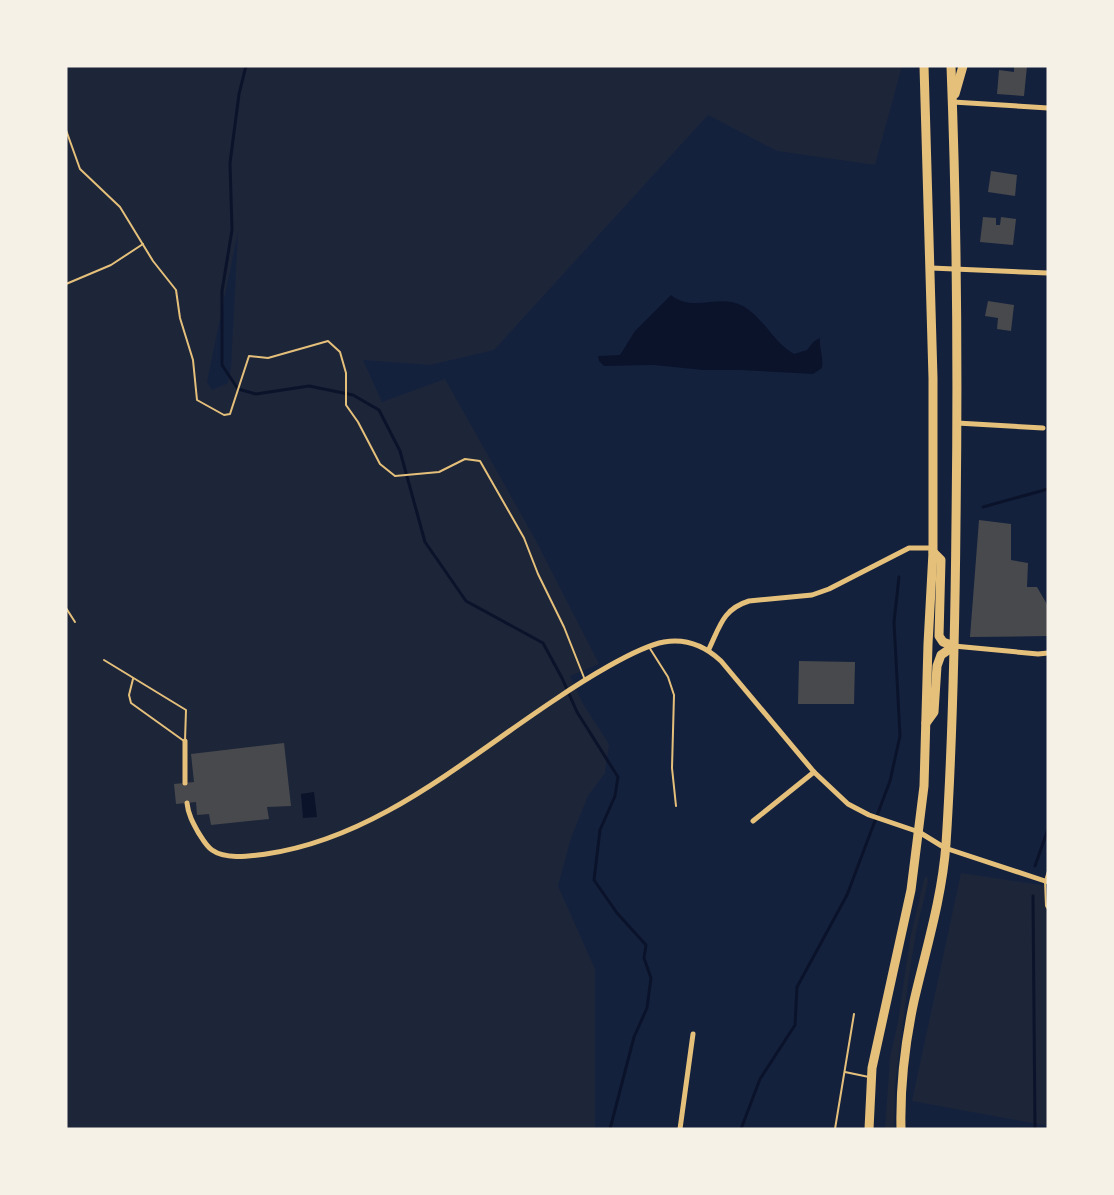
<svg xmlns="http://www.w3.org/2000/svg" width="1114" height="1195" font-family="Barlow,sans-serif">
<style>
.green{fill:#1d2539;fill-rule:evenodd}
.water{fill:#0b132b}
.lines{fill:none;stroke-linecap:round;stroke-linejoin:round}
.stream{stroke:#0b132b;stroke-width:3}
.building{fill:#48494c}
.service{stroke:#e5c07b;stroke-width:2}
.minor{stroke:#e5c07b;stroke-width:5}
.trunk{stroke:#e5c07b;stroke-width:9}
</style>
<rect width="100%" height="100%" fill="#14213d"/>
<g class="green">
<path d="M66 66H902L875 165 777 151 708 115 494 350 430 365 363 360 382 402 445 379 535 539 599 664 570 676 583 704 609 744 605 773 588 796 571 838 558 886 595 969V1129H66ZM238 232 231 368 228 383 212 390 207 382Z"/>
<path d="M961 873 1048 886V1126L912 1101Z"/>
<path d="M927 876 928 882 916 932 909 976 895 1086 894 1129H885L890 1058 898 1022 910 939 924 879Z"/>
</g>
<g class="water">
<path d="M671 295C694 313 719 293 743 306 764 318 773 342 794 354L807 350 814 341 820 338C819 349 824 357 822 368L813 374 741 370H703L653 365 604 366 599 361 598 356 620 355 635 331Z"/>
<path d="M314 792 317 817 303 818 301 794Z"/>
</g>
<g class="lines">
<g class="stream">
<path d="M246 66 239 94 230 163 232 230 222 291V365L238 389 256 394 309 386 353 395 379 410 400 451 425 542 466 601 543 643 562 678 577 712 618 777 615 796 600 830 594 880 617 913 646 945 644 958 651 978 647 1008 634 1037 610 1129"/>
<path d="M983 507 1048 489"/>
<path d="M1035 866 1048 829"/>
<path d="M1033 896 1035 1129"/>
<path d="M741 1129 760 1079 795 1025 797 987 847 895 890 781 900 736 894 622 899 577"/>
</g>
</g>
<g class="building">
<path d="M1014 66H1027L1024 96 997 94 999 70 1014 72Z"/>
<path d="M991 171 1017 175 1015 196 988 192Z"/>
<path d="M983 217 996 218V225H1000L1001 217 1016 219 1013 245 980 242Z"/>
<path d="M988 301 1014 305 1011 331 997 329 998 318 985 316Z"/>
<path d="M979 520 1011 524V560L1028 563 1027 587H1037L1048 606V636L970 637Z"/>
<path d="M799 661 855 662 854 704H798Z"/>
<path d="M284 743 291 806 267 807 269 819 211 825 209 814 197 815 196 802 176 804 174 784 194 782 191 754Z"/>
</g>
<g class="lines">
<g class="service">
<path d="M66 130 80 169 120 207 153 261 176 290 180 318 193 360 197 400 224 415 230 414 249 356 268 358 328 341 340 352 346 373V405L358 422 380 464 395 476 439 472 465 459 480 461 524 538 538 574 564 627 585 680"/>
<path d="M66 284 111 265 143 244"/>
<path d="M66 608 75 622"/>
<path d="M649 647 668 677 674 695 672 768 676 806"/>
<path d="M104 660 186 710 185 741"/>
<path d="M133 679 129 695 131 703 184 741"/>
<path d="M1048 871 1045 881 1046 906 1048 909"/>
<path d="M845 1072 869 1077"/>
<path d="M835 1129 854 1014"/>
</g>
<g class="minor">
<path d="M953 102 1048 108"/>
<path d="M931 268 1048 273"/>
<path d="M957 423 1043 428"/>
<path d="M954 646 1038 654 1048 653"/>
<path d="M709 649C720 626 723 609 749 601L812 595 829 589 909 548H933"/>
<path d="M185 741V783"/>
<path d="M187 803C188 814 193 823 198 832 202 838 206 846 212 850 226 860 250 856 266 854 377 838 465 759 556 699 581 682 636 647 664 642 687 638 705 646 721 661L814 772 848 804 869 815 919 832 945 848 1048 882"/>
<path d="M753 821 814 772"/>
<path d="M680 1129 693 1034"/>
</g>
<g class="trunk">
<path d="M955 94 963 66"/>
<path d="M933 552 941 560 939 636 943 642 954 646"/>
<path d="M926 723 934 712 937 666 941 655 954 646"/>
<path d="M869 1129 872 1068 911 890 924 786 928 644 933 552V378L924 66"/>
<path d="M901 1129C900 1087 905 1043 914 1001 926 949 942 898 946 844 953 737 955 629 956 522 958 370 957 218 951 66"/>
</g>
</g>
<rect width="1114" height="1195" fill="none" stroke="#f6f1e7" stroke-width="135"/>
</svg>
